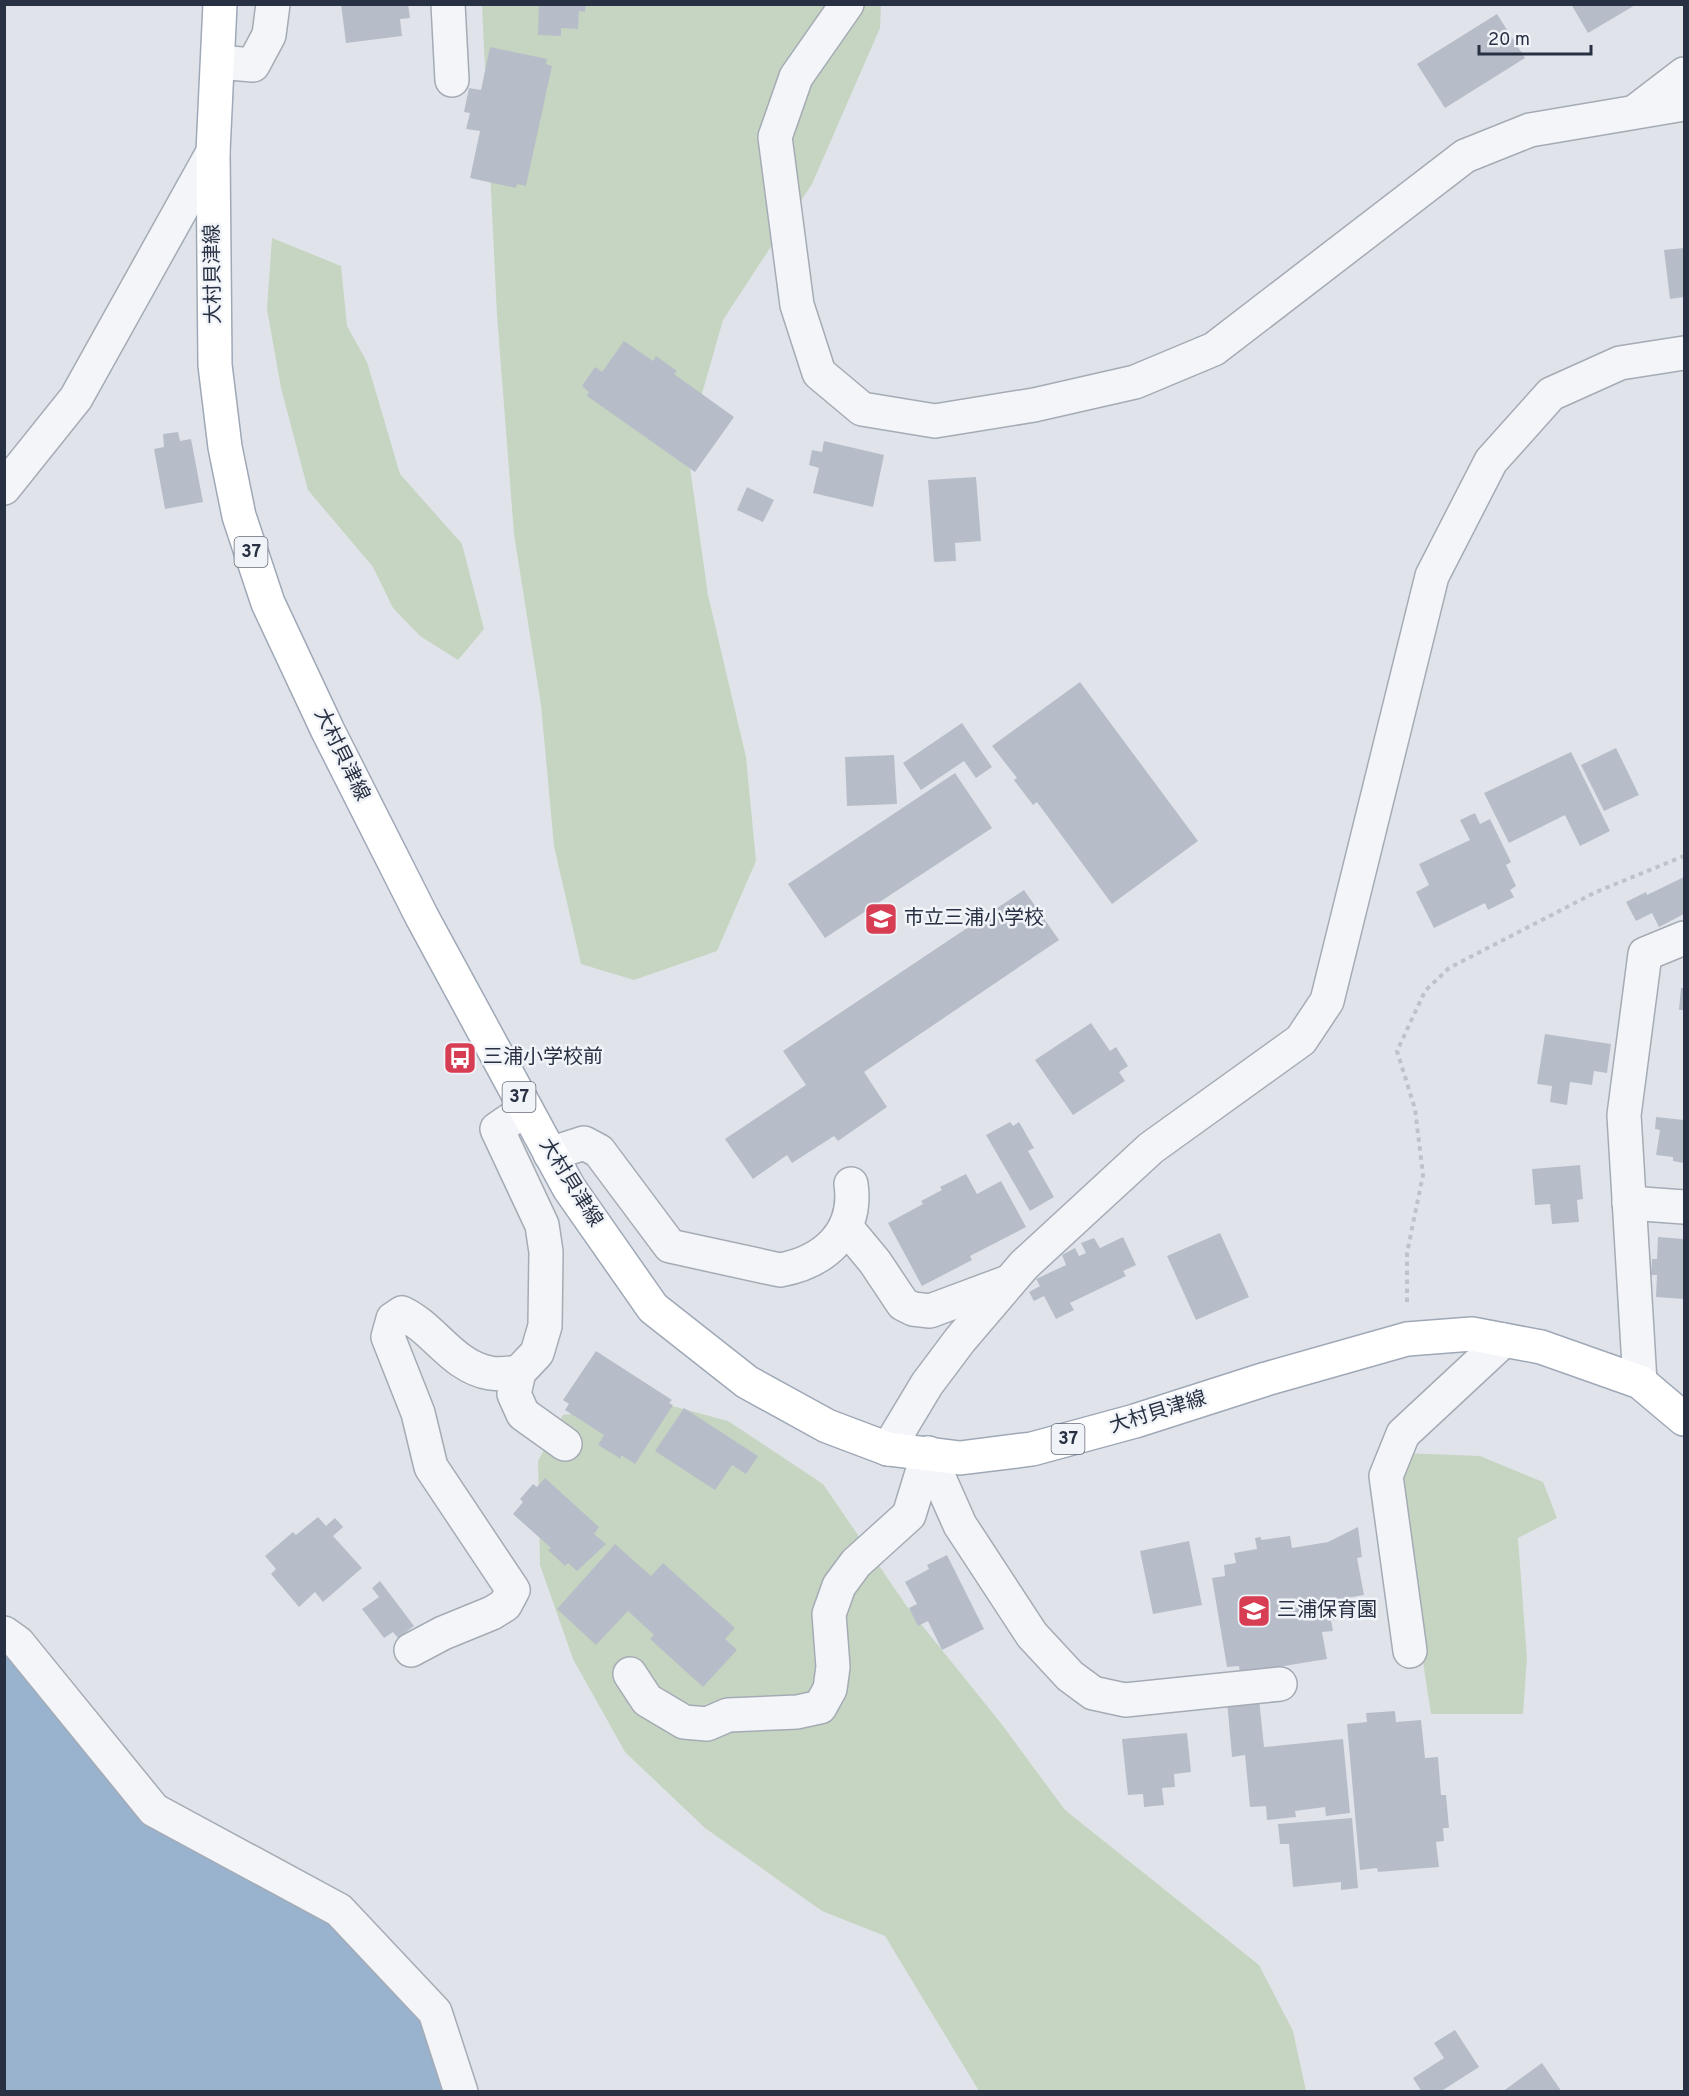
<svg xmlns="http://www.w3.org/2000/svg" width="1689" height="2096" font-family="Overpass,'Noto Sans JP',sans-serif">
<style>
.green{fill:#c6d5c1}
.water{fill:#99b2cd}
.building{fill:#b7bdc8}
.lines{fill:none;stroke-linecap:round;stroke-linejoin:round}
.minor-casing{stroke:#a5abb5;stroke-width:36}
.major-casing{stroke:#9fa8b7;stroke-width:36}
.path{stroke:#bec2c9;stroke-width:4;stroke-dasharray:4.5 4.5;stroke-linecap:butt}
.minor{stroke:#f3f5f8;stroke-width:33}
.major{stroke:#fff;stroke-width:33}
.labels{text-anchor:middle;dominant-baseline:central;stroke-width:5;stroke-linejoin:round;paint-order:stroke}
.shield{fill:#f0f3f7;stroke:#646b79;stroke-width:1.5}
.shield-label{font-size:18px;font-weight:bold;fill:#283143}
.street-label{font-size:20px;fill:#283143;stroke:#f0f3f7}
.poi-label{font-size:20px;fill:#283143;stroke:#f0f3f7;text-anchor:start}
</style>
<rect width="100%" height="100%" fill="#e0e4ea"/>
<g class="green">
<path d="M482 5H881L880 28 812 184 723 320 687 446 708 595 746 757 756 861 717 951 634 980 581 964 554 846 541 705 514 534 497 315Z"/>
<path d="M272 238 341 266 347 326 367 362 400 474 462 544 484 629 458 660 420 636 393 608 373 567 308 490 281 388 267 309Z"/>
<path d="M661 1403 728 1421 823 1484 908 1608 1000 1722 1065 1810 1259 1965 1293 2031 1306 2091H979L885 1936 822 1911 705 1828 625 1752 573 1659 540 1565 538 1461 563 1415Z"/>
<path d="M1403 1453 1480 1456 1543 1482 1557 1518 1518 1538 1527 1658 1523 1714H1431L1395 1480Z"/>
</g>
<path class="water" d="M4 1652 12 1658 151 1828 331 1925 423 2022 447 2091H5Z"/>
<g class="building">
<path d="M341 4H408L410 18 400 19 402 36 346 43Z"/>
<path d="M539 4H586L585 12 579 11 578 29 561 28V36L538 35Z"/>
<path d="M1571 4H1637L1588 33Z"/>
<path d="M1497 14 1525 58 1445 108 1417 64Z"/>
<path d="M490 47 547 59 546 64 552 66 526 186 517 184 516 188 470 178 480 131 466 129 470 113 464 112 469 88 481 90Z"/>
<path d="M1684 248V297L1670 299 1664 250Z"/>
<path d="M624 341 653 361 656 356 677 371 674 374 734 417 695 472 587 396 589 392 582 386 595 367 602 372Z"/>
<path d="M178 432 180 441 191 439 203 502 165 509 154 449 164 447 163 434Z"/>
<path d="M824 441 884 455 873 507 813 493 819 468 809 465 812 450 822 452Z"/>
<path d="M976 477 981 541 955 543 956 561 934 562 928 480Z"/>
<path d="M747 487 774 500 763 522 737 510Z"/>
<path d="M1080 682 1198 841 1112 904 1037 802 1033 805 1014 780 1017 778 992 746Z"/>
<path d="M962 723 992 767 976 778 964 761 921 790 903 763Z"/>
<path d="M1616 748 1639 795 1604 811 1581 765Z"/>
<path d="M1571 752 1610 831 1580 846 1565 815 1509 843 1484 793Z"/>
<path d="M894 755 897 804 847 806 845 757Z"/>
<path d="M955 773 992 828 825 938 788 884Z"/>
<path d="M1475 813 1480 824 1490 819 1511 862 1506 865 1516 886 1510 890 1514 897 1488 910 1485 903 1434 928 1416 892 1429 885 1419 864 1470 840 1460 820Z"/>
<path d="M1684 877V914L1659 927 1652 913 1636 921 1626 902 1646 892 1647 895Z"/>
<path d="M1024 890 1059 940 864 1072 887 1107 838 1141 834 1136 792 1163 787 1155 753 1179 725 1139 806 1085 783 1051Z"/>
<path d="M1681 988H1684V1010H1679Z"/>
<path d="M1091 1023 1110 1051 1116 1047 1128 1066 1119 1072 1125 1081 1073 1115 1035 1060Z"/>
<path d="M1545 1034 1611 1044 1607 1073 1594 1071 1592 1085 1570 1082 1567 1105 1550 1102 1552 1086 1537 1084Z"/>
<path d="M1656 1117 1684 1120V1163L1673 1161V1157L1656 1155 1660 1130 1655 1129Z"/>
<path d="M1010 1122 1013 1126 1019 1122 1034 1148 1028 1151 1054 1197 1030 1211 986 1135Z"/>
<path d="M1580 1165 1583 1199 1577 1200 1579 1222 1552 1224 1550 1204 1535 1205 1532 1169Z"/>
<path d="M966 1174 977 1194 1001 1181 1026 1227 970 1256 972 1260 922 1286 888 1223 923 1204 921 1201 942 1190 940 1187Z"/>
<path d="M1220 1233 1249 1297 1196 1320 1167 1256Z"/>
<path d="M1123 1237 1136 1265 1123 1271 1126 1276 1070 1303 1074 1310 1056 1319 1044 1296 1034 1301 1029 1292 1040 1286 1036 1279 1066 1265 1062 1255 1075 1248 1079 1256 1086 1253 1081 1243 1094 1238 1100 1248Z"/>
<path d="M1658 1237 1684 1239V1299L1656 1297 1657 1275H1651L1652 1259H1657Z"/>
<path d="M596 1351 672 1400 669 1403 673 1405 635 1464 621 1455V1459L598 1445 604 1435 565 1410 569 1404 563 1400Z"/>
<path d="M684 1408 758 1456 746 1474 732 1465 715 1490 655 1451Z"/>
<path d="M545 1478 599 1527 594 1534 606 1544 577 1571 568 1563 565 1566 548 1550 551 1548 513 1514 523 1502 520 1499 533 1484 537 1487Z"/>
<path d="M318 1517 326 1526 335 1518 343 1527 333 1536 362 1568 323 1602 315 1592 299 1607 271 1574 276 1569 265 1556 293 1532 296 1535Z"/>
<path d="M1358 1527 1362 1557 1357 1558 1364 1595 1334 1600 1337 1619 1331 1620 1333 1631 1322 1632 1327 1659 1240 1673 1239 1666 1227 1667 1212 1578 1225 1576 1224 1565 1236 1563 1234 1553 1257 1549 1255 1538 1261 1537V1540L1290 1536 1292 1548 1328 1542Z"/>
<path d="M1189 1541 1202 1605 1153 1614 1140 1551Z"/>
<path d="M615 1544 651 1576 663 1563 735 1628 725 1639 737 1650 703 1687 650 1639 654 1635 628 1611 596 1645 557 1609Z"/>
<path d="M947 1555 984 1629 942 1650 928 1621 918 1626 909 1608 917 1604 905 1582 929 1569 927 1565Z"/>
<path d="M380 1581 414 1626 398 1638 393 1632 384 1638 362 1609 379 1597 372 1588Z"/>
<path d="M1259 1699 1264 1747 1343 1739 1350 1813 1326 1816 1325 1807 1295 1811 1296 1817 1267 1820 1266 1806 1250 1807 1245 1755 1232 1757 1227 1701Z"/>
<path d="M1395 1711 1396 1722 1421 1720 1425 1758 1438 1757 1441 1795H1446L1449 1828H1443L1444 1841 1436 1842 1439 1867 1378 1872 1377 1868 1360 1870 1347 1724 1367 1722 1366 1713Z"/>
<path d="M1187 1733 1191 1772 1174 1774 1175 1787 1162 1788 1164 1805 1144 1807 1143 1794 1128 1795 1122 1739Z"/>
<path d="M1352 1818 1358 1888 1341 1890V1882L1293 1887 1289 1844H1280L1278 1824Z"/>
<path d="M1455 2030 1479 2067 1440 2092H1422L1413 2078 1444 2058 1434 2043Z"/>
<path d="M1542 2063 1562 2092H1502Z"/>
</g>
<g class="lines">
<defs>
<g id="minor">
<path d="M448 4 452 80"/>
<path d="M847 4 796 77 775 137 797 305 819 373 862 409 935 421 1034 405 1135 382 1214 349 1465 156 1530 130 1684 104"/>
<path d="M218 62 253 65 269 35 273 4"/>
<path d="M1637 110 1684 74"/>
<path d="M4 488 76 398 213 152"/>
<path d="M526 1109 497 1129 542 1225 546 1252 545 1326 537 1353 519 1372 514 1394 523 1414 565 1444"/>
<path d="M550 1154 584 1143 599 1151 670 1246 780 1270C824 1262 858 1233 851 1184"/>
<path d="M1629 1203 1684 1207"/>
<path d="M846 1227 875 1262 903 1304 913 1309 930 1311 1008 1282"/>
<path d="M1640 1382 1624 1115 1645 954 1684 938"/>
<path d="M888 1449 927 1384 960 1340 1024 1265 1151 1148 1301 1040 1327 1001 1432 576 1491 461 1551 394 1620 363 1684 353"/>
<path d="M928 1453 960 1525 1032 1635 1070 1676 1093 1693 1125 1700 1280 1684"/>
<path d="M4 1633 18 1643 154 1810 339 1910 435 2012 461 2092"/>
<path d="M411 1650 443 1633 492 1613 505 1605 513 1590 431 1467 418 1413 388 1337 393 1319 402 1313C434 1328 453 1367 490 1373 499 1375 510 1373 519 1372"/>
<path d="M1410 1651 1386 1476 1403 1434 1504 1340"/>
<path d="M630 1674 647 1700 684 1722 707 1724 728 1715 797 1712 820 1707 830 1689 833 1667 829 1614 839 1586 856 1563 909 1515 928 1453"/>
</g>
<path id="major" d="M220 4 213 152 215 365 225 447 239 516 268 603 328 731 422 917 569 1188 653 1308 747 1382 827 1426 888 1449 960 1458 1032 1449 1135 1421 1266 1379 1407 1339 1472 1334 1541 1347 1640 1382 1684 1419"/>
</defs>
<use href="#minor" class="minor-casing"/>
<use href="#major" class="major-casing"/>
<path class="path" d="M1407 1302V1253L1423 1175 1415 1109 1397 1051 1425 991 1449 968 1596 892 1684 856"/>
<use href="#minor" class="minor"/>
<use href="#major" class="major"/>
</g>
<defs>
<symbol id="school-square" viewBox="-11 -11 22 22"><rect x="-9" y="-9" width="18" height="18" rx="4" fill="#d73d53" stroke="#f0f3f7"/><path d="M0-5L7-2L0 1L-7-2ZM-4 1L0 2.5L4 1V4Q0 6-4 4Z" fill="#fff"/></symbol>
<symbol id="bus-square" viewBox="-11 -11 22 22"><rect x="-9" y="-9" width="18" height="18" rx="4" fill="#d73d53" stroke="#f0f3f7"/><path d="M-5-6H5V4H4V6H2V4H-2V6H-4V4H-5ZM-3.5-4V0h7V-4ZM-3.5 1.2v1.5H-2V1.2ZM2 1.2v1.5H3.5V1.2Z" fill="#fff"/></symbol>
</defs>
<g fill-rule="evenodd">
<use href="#school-square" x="862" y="900" width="38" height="38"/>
<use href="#bus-square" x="441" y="1039" width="38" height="38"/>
<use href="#school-square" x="1235" y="1592" width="38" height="38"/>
</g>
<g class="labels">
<g class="shield">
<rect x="234.5" y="537" width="33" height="30" rx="4.5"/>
<rect x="502.5" y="1082" width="33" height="30" rx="4.5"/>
<rect x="1051.5" y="1424" width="33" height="30" rx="4.5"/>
</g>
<g class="shield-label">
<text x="251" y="552">37</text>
<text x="519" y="1097">37</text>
<text x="1068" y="1439">37</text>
</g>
<g class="street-label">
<text transform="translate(214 274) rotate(-91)">大村貝津線</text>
<text transform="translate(341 755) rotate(64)">大村貝津線</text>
<text transform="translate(570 1183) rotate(58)">大村貝津線</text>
<text transform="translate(1158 1413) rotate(-17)">大村貝津線</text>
</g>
<g class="poi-label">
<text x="904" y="919">市立三浦小学校</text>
<text x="483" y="1058">三浦小学校前</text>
<text x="1277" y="1611">三浦保育園</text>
</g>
</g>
<rect width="1689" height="2096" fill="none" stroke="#283143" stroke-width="12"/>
<path d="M1479 45v9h112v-9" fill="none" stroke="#283143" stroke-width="3"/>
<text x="1488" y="45" font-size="18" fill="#283143" stroke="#f0f3f7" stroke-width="4.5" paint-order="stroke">20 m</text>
</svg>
